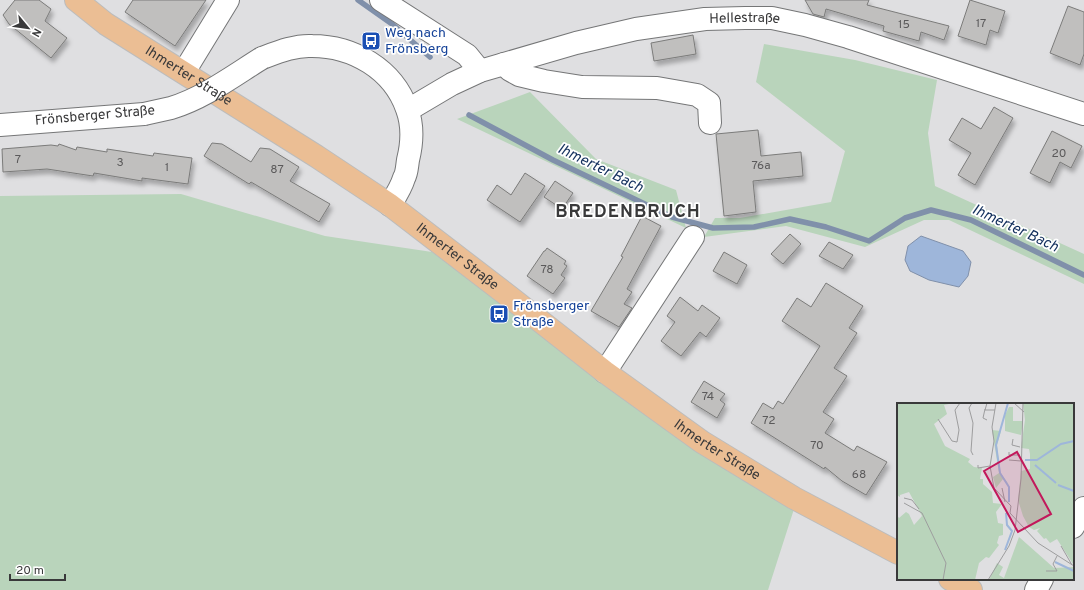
<svg xmlns="http://www.w3.org/2000/svg" width="1084" height="590" font-family="Overpass,sans-serif">
<style>
.green{fill:#b9d4bb}
.water{fill:#9eb6da;stroke:#8090aa}
.lines{fill:none;stroke-linecap:round;stroke-linejoin:round}
.stream{stroke:#8090aa;stroke-width:5.5}
.building{fill:#c0bfbe;stroke:#7b7b7a;filter:url(#shadow)}
.minor-casing{stroke:#757677;stroke-width:24}
.major-casing{stroke:#bcbcbc;stroke-width:24}
.minor{stroke:#fff;stroke-width:22}
.major{stroke:#ebbe94;stroke-width:22}
.minor-bridge-casing{stroke:#757677;stroke-width:24;stroke-linecap:butt}
.minor-bridge{stroke:#fff;stroke-width:22}
.labels{text-anchor:middle;dominant-baseline:central;stroke-width:3.5;stroke-linejoin:round;paint-order:stroke}
.number-label{font-size:12px;fill:#5b5a5b}
.street-label{font-size:14px;fill:#39393a;stroke:#fff}
.transit-label{font-size:14px;fill:#164399;stroke:#fff;text-anchor:start}
.water-label{font-size:15px;font-style:italic;fill:#13305d;stroke:#fff}
.district-label{font-size:18px;font-weight:bold;letter-spacing:1px;fill:#39393a;stroke:#fff}
.inset-river{fill:none;stroke:#9eb6da;stroke-width:2}
.inset-road{fill:none;stroke:#9d9d9e;stroke-width:1}
.view{fill:#c2185b;fill-opacity:0.15;stroke:#c2185b;stroke-width:2}
.inset-edge{fill:none;stroke:#39393a;stroke-width:2}
</style>
<defs>
<filter id="shadow"><feDropShadow dx="2.5" dy="4.5" stdDeviation="2" flood-color="#0004"/></filter>
</defs>
<rect width="100%" height="100%" fill="#dfdfe1"/>
<g class="green">
<path d="M764 44 855 60 937 80 928 133 935 186 1084 254V284L949 220H924L865 247 786 226 704 237 715 218H740L831 202 845 151 756 82Z"/>
<path d="M530 92 596 159 676 190 686 228 457 119Z"/>
<path d="M181 194 325 236 432 252 587 367 794 509 768 590H0V196Z"/>
</g>
<path class="water" d="M921 236 963 251 971 262 968 276 959 287 929 280 910 271 905 260 908 246Z"/>
<g class="lines">
<g class="stream">
<path d="M358 0 392 24 430 57"/>
<path d="M469 115 553 160 672 217 713 228 754 227 790 219 826 227 869 241 905 218 931 210 971 220 1084 275"/>
</g>
</g>
<g class="building">
<path d="M15 0H39L51 9 45 21 67 38 51 58 9 24 3 15Z"/>
<path d="M133 0H206L175 46 125 12Z"/>
<path d="M805 0H869L867 5 949 26 944 40 921 32 919 41 883 31 884 26 826 9 824 17 813 14Z"/>
<path d="M970 0 1005 11 998 33 990 30 986 45 958 36Z"/>
<path d="M1068 6 1084 12V54L1080 65 1050 53Z"/>
<path d="M693 35 696 54 654 61 651 43Z"/>
<path d="M994 107 1013 118 975 185 958 175 971 153 949 140 962 118 981 129Z"/>
<path d="M758 130 761 156 801 152 803 176 753 181 756 212 724 216 716 134Z"/>
<path d="M1052 131 1082 146 1071 168 1060 162 1050 183 1030 173Z"/>
<path d="M212 143 222 144 251 162 260 148 270 149 299 167 290 181 330 204 319 222 251 182 249 184 204 156Z"/>
<path d="M59 144 76 150 77 147 107 152V149L153 156 154 153 192 158 188 184 142 178V181L94 173 93 176 47 169 3 172 2 149 51 145 58 146Z"/>
<path d="M525 173 545 186 520 222 487 200 497 185 511 195Z"/>
<path d="M555 181 573 193 562 209 544 197Z"/>
<path d="M642 216 661 226 627 289 632 292 624 304 632 308 619 327 591 311 623 257 621 256Z"/>
<path d="M790 234 801 244 783 264 771 254Z"/>
<path d="M829 242 853 255 843 269 819 256Z"/>
<path d="M547 248 566 261 564 264 567 266 561 275 565 278 553 294 527 276 544 251H545Z"/>
<path d="M724 252 747 265 737 284 713 271Z"/>
<path d="M826 283 863 306 849 328 857 333 834 368 847 376 823 412 834 419 825 433 854 451 857 446 887 462 866 495 842 481 825 467 824 469 751 423 763 403 773 409 778 401 783 404 820 346 782 321 797 298 811 307Z"/>
<path d="M680 297 698 311 702 305 720 318 706 337 700 332 681 356 661 341 675 322 667 316Z"/>
<path d="M704 381 725 394 720 400 725 404 717 418 691 402Z"/>
</g>
<g class="lines">
<defs>
<g id="minor">
<path d="M381 0 467 55 480 71"/>
<path d="M262 58C278 52 295 45 312 46 353 46 393 69 407 109 413 125 412 144 408 160 407 166 407 173 404 178 401 188 395 197 390 205"/>
<path d="M504 64 510 70 519 75 544 81 582 87 657 88 697 95 709 103 710 123"/>
<path d="M184 72 228 0"/>
<path id="s1" d="M408 110 452 84 480 71 576 43 636 29 705 19 745 18H772L805 25 848 37 1084 114"/>
<path d="M0 125 144 114"/>
<path d="M605 372 693 237"/>
<path d="M1073 527 1084 508"/>
<path d="M1036 590 1042 579"/>
</g>
<g id="major">
<path id="s2" d="M76 0 106 24 316 156 390 205 511 298 605 372 702 442 794 498 898 553"/>
<path d="M950 579 971 590"/>
</g>
</defs>
<use href="#minor" class="minor-casing"/>
<use href="#major" class="major-casing"/>
<use href="#minor" class="minor"/>
<use href="#major" class="major"/>
<defs>
<path id="minor-bridge" d="M144 114C153 112 162 110 171 108 204 98 233 76 262 58"/>
</defs>
<use href="#minor-bridge" class="minor-bridge-casing"/>
<use href="#minor-bridge" class="minor-bridge"/>
</g>
<defs>
<symbol id="bus-square" viewBox="-11 -11 22 22"><rect x="-9" y="-9" width="18" height="18" rx="4" fill="#1a4fb4" stroke="#fff"/><path d="M-5-6H5V4H4V6H2V4H-2V6H-4V4H-5ZM-3.5-4V0h7V-4ZM-3.5 1.2v1.5H-2V1.2ZM2 1.2v1.5H3.5V1.2Z" fill="#fff"/></symbol>
</defs>
<g fill-rule="evenodd">
<use href="#bus-square" x="360" y="30" width="22" height="22"/>
<use href="#bus-square" x="488" y="303" width="22" height="22"/>
</g>
<g class="labels">
<g class="number-label">
<text x="981" y="24">17</text>
<text x="904" y="25">15</text>
<text x="1059" y="154">20</text>
<text x="18" y="160">7</text>
<text x="120" y="163">3</text>
<text x="761" y="166">76a</text>
<text x="167" y="168">1</text>
<text x="277" y="170">87</text>
<text x="547" y="270">78</text>
<text x="708" y="397">74</text>
<text x="769" y="421">72</text>
<text x="817" y="446">70</text>
<text x="859" y="475">68</text>
</g>
<g class="street-label">
<text stroke="none"><textPath href="#s1" startOffset="353">Hellestraße</textPath></text>
<text stroke="none"><textPath href="#s2" startOffset="136">Ihmerter Straße</textPath></text>
<text transform="translate(95 116) rotate(-5)">Frönsberger Straße</text>
<text stroke="none"><textPath href="#s2" startOffset="460">Ihmerter Straße</textPath></text>
<text stroke="none"><textPath href="#s2" startOffset="784">Ihmerter Straße</textPath></text>
</g>
<g class="transit-label">
<text x="385" y="33">Weg nach<tspan x="385" dy="16">Frönsberg</tspan></text>
<text x="513" y="306">Frönsberger<tspan x="513" dy="16">Straße</tspan></text>
</g>
<g class="water-label">
<text transform="translate(600 169) rotate(26)">Ihmerter Bach</text>
<text transform="translate(1015 229) rotate(25)">Ihmerter Bach</text>
</g>
<g class="district-label">
<text x="628" y="212">BREDENBRUCH</text>
</g>
</g>
<g transform="translate(897 403)">
<rect width="177" height="177" fill="#dfdfe1"/>
<path d="M0 0H57L47 2 50 11 37 21 48 43 73 56 71 59 77 64 85 65 83 76H86V81L95 89 96 100 105 101 99 109 101 120 106 121V132L102 133 100 140 102 142 92 155 89 154 82 160 78 177H0V112L2 115 9 109 12 111 17 122 25 113 12 89 3 92V94L0 92ZM126 0H177L176 161 160 136 153 140 149 135 147 136 140 128 143 125 137 127 132 124 126 113 121 97 124 68 133 66V51L132 46 124 45 128 17ZM112 4H116V18H126L124 32 108 28V12ZM95 27 104 28 100 42 103 69 112 82 106 76 99 85 96 74 102 70ZM122 134 157 165 177 164V177H92L100 160 106 164 102 172 107 175Z" fill="#b9d4bb"/>
<path class="inset-river" d="M111 0 99 42 103 70 112 84V99M128 57H140L164 41 177 38M138 62 159 80M161 82 177 88M108 147 115 128 110 122 109 110M158 159 177 168"/>
<path class="inset-road" d="M75 0 72 5 76 20 74 48 76 52M90 0 88 7H98M99 0 95 24 97 38 93 63 97 85 114 103M117 0 127 9M88 6 86 15 90 17M41 16 55 38 60 39 62 27 58 7 63 0M116 36 115 42 123 44M112 49V52H123M112 57 124 58M81 62V65L93 63M105 85 108 99M7 95 15 97 22 106M7 100 25 110 49 160 46 177M114 103 113 110 141 140 177 163M164 143 175 162M149 168H160L156 161 160 153M91 177 112 143 118 127 124 76 126 0"/>
<path class="view" d="M120 49 154 111 121 129 87 68Z"/>
<rect width="177" height="177" class="inset-edge"/>
</g>
<g transform="translate(28 28) rotate(119)" stroke="#ffffff" stroke-width="3" paint-order="stroke">
<path d="M0-3L7 15L0 10L-7 15Z" fill="#39393a"/>
<text y="-6" font-size="11" font-weight="bold" text-anchor="middle" fill="#39393a">N</text>
</g>
<path d="M10 574v6h55v-6" fill="none" stroke="#39393a" stroke-width="2"/>
<text x="16" y="574" font-size="12" fill="#39393a" stroke="#ffffff" stroke-width="3" paint-order="stroke">20 m</text>
</svg>
